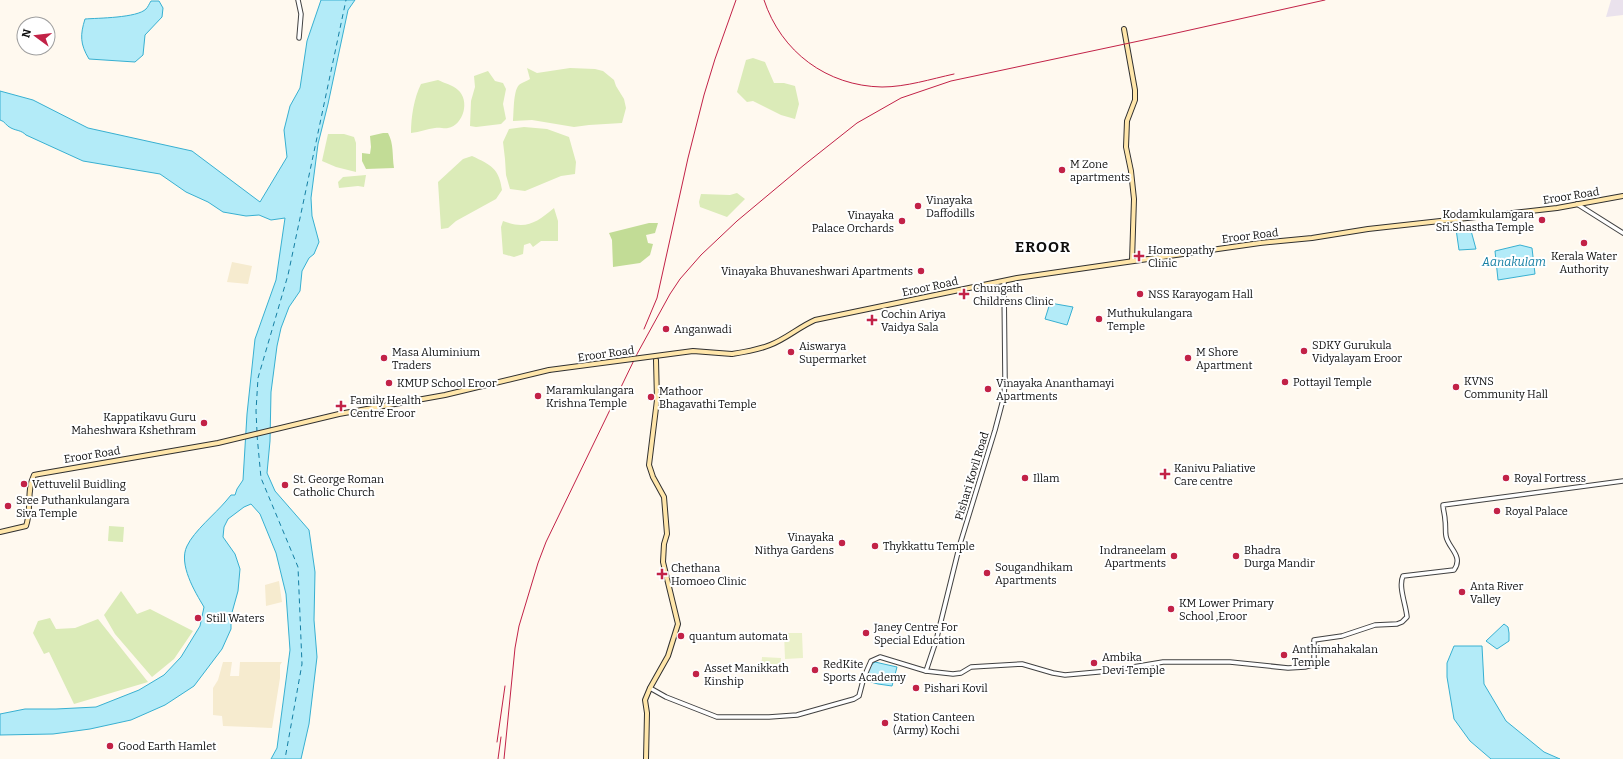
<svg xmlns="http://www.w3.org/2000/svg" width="1623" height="759" font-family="Bitter,serif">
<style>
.industrial{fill:#eae2ed}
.farmland{fill:#f6ebcf}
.green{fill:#dbebb8}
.forest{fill:#c2dc96}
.pitch{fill:#ebf1ca}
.water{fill:#b3ebf8;stroke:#38b0d1}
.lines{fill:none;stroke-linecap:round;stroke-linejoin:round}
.ferry{stroke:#147fa4;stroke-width:1;stroke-dasharray:5 4;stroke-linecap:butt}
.tertiary-casing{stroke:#414141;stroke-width:5.5}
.secondary-casing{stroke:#303030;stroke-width:6}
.tertiary{stroke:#fff;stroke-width:3.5}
.secondary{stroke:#ffe6aa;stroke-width:4}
.rail{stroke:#c22247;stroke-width:1}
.secondary-bridge-casing{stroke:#303030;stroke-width:6;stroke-linecap:butt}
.secondary-bridge{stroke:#ffe6aa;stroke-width:4}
.poi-dot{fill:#c22247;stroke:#fff;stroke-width:1.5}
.labels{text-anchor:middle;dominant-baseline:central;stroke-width:4;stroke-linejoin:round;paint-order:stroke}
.poi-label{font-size:11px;fill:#0e0e0e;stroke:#fff;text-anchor:start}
.street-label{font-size:11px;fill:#0e0e0e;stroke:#fff}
.water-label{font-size:12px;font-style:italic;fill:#147fa4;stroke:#fff}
.district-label{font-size:15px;font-weight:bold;letter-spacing:1px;fill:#0e0e0e;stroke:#fff}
</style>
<rect width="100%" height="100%" fill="#fff9ef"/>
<path class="industrial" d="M1611 0H1623V15L1606 17Z"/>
<g class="farmland">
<path d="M232 262 252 266 248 284 227 282Z"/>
<path d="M279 581 282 602 266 606 265 585Z"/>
<path d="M223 662H232L230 676H239L240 662H282L280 665V678L272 728 223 726 222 716 213 715V688L218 680Z"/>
</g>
<g class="green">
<path d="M753 58 765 62 774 83H784L795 86 799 104 795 119 781 115 753 101 747 102 737 92 746 60Z"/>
<path d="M527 68 537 73 570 68 595 69 603 71 614 80 616 86 624 99 626 108 622 123 589 125 574 127 532 120 513 121C514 113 513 91 519 85 521 83 527 81 530 79Z"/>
<path d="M488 71 495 81 503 83 506 89 503 104 506 119 501 124 476 127 470 126 471 101 475 87 474 76Z"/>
<path d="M438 80C444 83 453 85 458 90 470 100 464 125 448 128 444 129 440 127 435 128 427 129 420 132 411 133 411 117 414 98 421 84Z"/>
<path d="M524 127 547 129 569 137 576 162 575 174 561 176 525 191 510 189 506 175 505 159 503 142 509 129Z"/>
<path d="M328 134H344L354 137 356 143V172L336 167 322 161Z"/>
<path d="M472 156C491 165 499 168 502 190L496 199 456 221 448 228 441 229 438 182 463 159Z"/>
<path d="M366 175 364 187 358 186 339 188 338 182 343 177Z"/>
<path d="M737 193 745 199 727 217 700 207 699 202 701 194 730 195Z"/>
<path d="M554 208 558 221V241H541L533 247 530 243 524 245 523 254 514 257 503 254 501 227 503 221C526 230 536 223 554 208Z"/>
<path d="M109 526 124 527 123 542 108 541Z"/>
<path d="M121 591 137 614 150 609 193 631 174 659 152 677 115 634 104 615Z"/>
<path d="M50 618 56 629 75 628 98 619 148 682 74 704 49 652 44 654 33 633 38 621Z"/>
</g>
<g class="forest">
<path d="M383 133H388C394 144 392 155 394 168L366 169 362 161V153L370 154 371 147 370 136Z"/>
<path d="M649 223H658L655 233 646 235 648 243 653 244 650 255 640 263 613 267 612 240 609 233Z"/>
</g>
<g class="pitch">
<path d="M784 633H802L803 658 785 659Z"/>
<path d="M762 657 781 658 780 669 761 668Z"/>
</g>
<g class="water">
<path d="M321 0H355L348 10 328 104 318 144 311 198 312 216 319 242 314 254 309 258 302 271 300 291 289 307 281 328 277 346 271 392 270 441 267 473 275 491 309 530 315 572 314 620 317 657 309 724 301 759H271L277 748 290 650 286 594 276 553 260 514 251 504 244 507 228 519 224 527 223 537 235 554 240 569 238 591 231 616V629L222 649 194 686 165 705 131 720 90 729 53 734 0 735V714L25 709H56L96 707 139 690 164 675 181 657 200 626 204 607C195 592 178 564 187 546 194 531 215 514 226 501L231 495H235L237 489 243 480 247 414 255 339 276 280 285 218 271 220 259 215 246 216 223 212 208 202 186 192 160 174 83 161 26 135C21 130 17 131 11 128 6 126 5 121 0 120V91L33 100 88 128 192 151 260 202 287 157 284 130 290 106 300 88 307 41Z"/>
<path d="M151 1H159L163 8 162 17 145 35 143 55 135 62 89 59C80 44 80 35 85 19 98 18 137 18 146 9 148 7 149 4 151 1Z"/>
<path d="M1470 227 1476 249 1459 250 1456 229Z"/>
<path d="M1520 245 1532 248 1535 274 1498 280 1495 251Z"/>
<path d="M1050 303 1073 307 1067 325 1045 319Z"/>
<path d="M1504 624 1508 627 1509 633V641L1497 649 1486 641Z"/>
<path d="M1454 646H1482L1484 684 1506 721 1544 752 1560 759H1491L1470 741 1454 719 1447 677V663Z"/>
<path d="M875 662 897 667 892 686 878 684 867 681C866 674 869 666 875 662Z"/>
</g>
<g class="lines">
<g class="ferry">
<path d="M257 432 256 411 258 378 288 275 346 0"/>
<path d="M257 435 261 478 298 567 302 664 285 759"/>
</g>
<defs>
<g id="tertiary">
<path d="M298 0 301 14 299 38"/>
<path d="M1577 204 1623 233"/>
<path d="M926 671 936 641 960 544 995 430 1004 396 1005 379 1004 281"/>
<path d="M650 688 666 697 717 717H769L797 715 854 699 859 696 864 677 871 661 880 657 926 671 953 674 961 673 971 667 1022 664 1053 673 1065 675 1109 671 1163 662H1230L1288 668 1305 667 1312 665 1314 661V640L1342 636 1375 625 1397 624 1402 622 1407 617C1406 605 1398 586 1403 576L1454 570C1464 556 1448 548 1446 536 1445 531 1446 525 1445 520 1445 515 1443 510 1443 505L1623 481"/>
</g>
<g id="secondary">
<path d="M1124 29 1135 90V100L1127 121 1126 147 1131 171 1134 199 1132 261"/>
<path d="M732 354C745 352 758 350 770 345 786 339 799 327 815 320L1017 278 1120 263 1260 243 1312 238 1368 229 1557 208 1623 196"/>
<path d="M0 532 26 526C32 509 26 491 34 475L39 474 218 443 339 414 445 395 549 370"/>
<path d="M646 759 647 713 645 700 650 688 668 656 678 624 663 562 664 544 667 534 664 497 653 477 649 465 657 400 656 360"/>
</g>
</defs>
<use href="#tertiary" class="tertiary-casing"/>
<use href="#secondary" class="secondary-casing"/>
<use href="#tertiary" class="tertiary"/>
<use href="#secondary" class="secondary"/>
<g class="rail">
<path d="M764 0C781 52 827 86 882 87 906 87 931 79 954 74"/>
<path d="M644 329 657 298 688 158 704 95 715 59 736 0"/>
<path d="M497 742 505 686"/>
<path d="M498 759 501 737"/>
<path d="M504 759 515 648 519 626 538 563 546 542 637 354 670 294 680 279 701 255 737 221 804 165 857 123 901 98 951 81 1172 34 1325 0"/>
</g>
<defs>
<path id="secondary-bridge" d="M549 370 693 351 732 354"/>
</defs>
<use href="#secondary-bridge" class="secondary-bridge-casing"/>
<use href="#secondary-bridge" class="secondary-bridge"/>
</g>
<g class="poi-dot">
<circle cx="1062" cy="170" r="4"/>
<circle cx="918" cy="206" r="4"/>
<circle cx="1542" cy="220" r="4"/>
<circle cx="902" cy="221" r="4"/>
<circle cx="1584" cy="243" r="4"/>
<path d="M1137 250h4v4h4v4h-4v4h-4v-4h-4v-4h4z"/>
<circle cx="921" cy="271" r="4"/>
<path d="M962 288h4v4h4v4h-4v4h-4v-4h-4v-4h4z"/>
<circle cx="1140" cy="294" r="4"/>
<circle cx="1099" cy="319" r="4"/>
<path d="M870 314h4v4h4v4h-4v4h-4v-4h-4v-4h4z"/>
<circle cx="666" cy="329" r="4"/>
<circle cx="1304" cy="351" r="4"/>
<circle cx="791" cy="352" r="4"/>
<circle cx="384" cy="358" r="4"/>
<circle cx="1188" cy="358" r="4"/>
<circle cx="1285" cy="382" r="4"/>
<circle cx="389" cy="383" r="4"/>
<circle cx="1456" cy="387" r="4"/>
<circle cx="988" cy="389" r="4"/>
<circle cx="538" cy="396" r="4"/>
<circle cx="651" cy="397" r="4"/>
<path d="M339 400h4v4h4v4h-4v4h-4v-4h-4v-4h4z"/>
<circle cx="204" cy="423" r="4"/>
<path d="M1163 468h4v4h4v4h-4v4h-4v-4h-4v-4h4z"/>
<circle cx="1025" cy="478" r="4"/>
<circle cx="1506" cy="478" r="4"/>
<circle cx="24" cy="484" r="4"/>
<circle cx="285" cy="485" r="4"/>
<circle cx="8" cy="506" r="4"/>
<circle cx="1497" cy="511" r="4"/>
<circle cx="842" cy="543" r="4"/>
<circle cx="875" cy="546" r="4"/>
<circle cx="1174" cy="556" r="4"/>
<circle cx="1236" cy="556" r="4"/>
<circle cx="987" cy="573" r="4"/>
<path d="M660 568h4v4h4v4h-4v4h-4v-4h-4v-4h4z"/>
<circle cx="1462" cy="592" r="4"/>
<circle cx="1171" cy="609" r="4"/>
<circle cx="198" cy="618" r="4"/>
<circle cx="866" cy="633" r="4"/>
<circle cx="681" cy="636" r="4"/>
<circle cx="1284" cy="655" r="4"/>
<circle cx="1094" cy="663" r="4"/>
<circle cx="815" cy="670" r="4"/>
<circle cx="696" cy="674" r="4"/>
<circle cx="916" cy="688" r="4"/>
<circle cx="885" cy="723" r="4"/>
<circle cx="110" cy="746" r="4"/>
</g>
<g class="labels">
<g class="poi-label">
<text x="1070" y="164">M Zone<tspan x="1070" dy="13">apartments</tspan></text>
<text x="926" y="200">Vinayaka<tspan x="926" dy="13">Daffodills</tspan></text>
<text x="1534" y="214" text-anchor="end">Kodamkulamgara<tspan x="1534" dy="13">Sri.Shastha Temple</tspan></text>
<text x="894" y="215" text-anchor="end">Vinayaka<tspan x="894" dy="13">Palace Orchards</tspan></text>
<text x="1148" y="250">Homeopathy<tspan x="1148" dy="13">Clinic</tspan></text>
<text x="1584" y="256" text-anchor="middle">Kerala Water<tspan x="1584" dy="13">Authority</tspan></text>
<text x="913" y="271" text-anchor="end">Vinayaka Bhuvaneshwari Apartments</text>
<text x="973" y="288">Chungath<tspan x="973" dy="13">Childrens Clinic</tspan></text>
<text x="1148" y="294">NSS Karayogam Hall</text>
<text x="1107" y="313">Muthukulangara<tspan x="1107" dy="13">Temple</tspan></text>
<text x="881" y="314">Cochin Ariya<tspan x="881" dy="13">Vaidya Sala</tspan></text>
<text x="674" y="329">Anganwadi</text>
<text x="1312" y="345">SDKY Gurukula<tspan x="1312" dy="13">Vidyalayam Eroor</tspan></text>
<text x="799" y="346">Aiswarya<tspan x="799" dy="13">Supermarket</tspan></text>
<text x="392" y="352">Masa Aluminium<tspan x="392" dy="13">Traders</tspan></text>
<text x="1196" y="352">M Shore<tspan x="1196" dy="13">Apartment</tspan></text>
<text x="1464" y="381">KVNS<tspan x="1464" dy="13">Community Hall</tspan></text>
<text x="1293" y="382">Pottayil Temple</text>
<text x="397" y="383">KMUP School Eroor</text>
<text x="996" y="383">Vinayaka Ananthamayi<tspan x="996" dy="13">Apartments</tspan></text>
<text x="546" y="390">Maramkulangara<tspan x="546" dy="13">Krishna Temple</tspan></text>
<text x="659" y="391">Mathoor<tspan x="659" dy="13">Bhagavathi Temple</tspan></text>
<text x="350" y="400">Family Health<tspan x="350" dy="13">Centre Eroor</tspan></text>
<text x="196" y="417" text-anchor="end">Kappatikavu Guru<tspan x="196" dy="13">Maheshwara Kshethram</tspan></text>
<text x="1174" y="468">Kanivu Paliative<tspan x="1174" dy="13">Care centre</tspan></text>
<text x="1033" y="478">Illam</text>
<text x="1514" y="478">Royal Fortress</text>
<text x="293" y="479">St. George Roman<tspan x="293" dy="13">Catholic Church</tspan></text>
<text x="32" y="484">Vettuvelil Buidling</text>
<text x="16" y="500">Sree Puthankulangara<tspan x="16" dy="13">Siva Temple</tspan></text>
<text x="1505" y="511">Royal Palace</text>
<text x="834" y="537" text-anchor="end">Vinayaka<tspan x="834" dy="13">Nithya Gardens</tspan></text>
<text x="883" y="546">Thykkattu Temple</text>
<text x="1166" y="550" text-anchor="end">Indraneelam<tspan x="1166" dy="13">Apartments</tspan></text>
<text x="1244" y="550">Bhadra<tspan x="1244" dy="13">Durga Mandir</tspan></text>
<text x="995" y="567">Sougandhikam<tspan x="995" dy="13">Apartments</tspan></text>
<text x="671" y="568">Chethana<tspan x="671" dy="13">Homoeo Clinic</tspan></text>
<text x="1470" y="586">Anta River<tspan x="1470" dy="13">Valley</tspan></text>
<text x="1179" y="603">KM Lower Primary<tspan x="1179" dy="13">School ,Eroor</tspan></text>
<text x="206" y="618">Still Waters</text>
<text x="874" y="627">Janey Centre For<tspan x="874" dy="13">Special Education</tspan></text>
<text x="689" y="636">quantum automata</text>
<text x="1292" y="649">Anthimahakalan<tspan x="1292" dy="13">Temple</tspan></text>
<text x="1102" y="657">Ambika<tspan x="1102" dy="13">Devi Temple</tspan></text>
<text x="823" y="664">RedKite<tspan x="823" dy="13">Sports Academy</tspan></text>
<text x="704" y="668">Asset Manikkath<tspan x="704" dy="13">Kinship</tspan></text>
<text x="924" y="688">Pishari Kovil</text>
<text x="893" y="717">Station Canteen<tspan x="893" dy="13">(Army) Kochi</tspan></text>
<text x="118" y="746">Good Earth Hamlet</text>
</g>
<g class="street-label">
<text transform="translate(1571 196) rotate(-9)">Eroor Road</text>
<text transform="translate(1250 236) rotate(-7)">Eroor Road</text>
<text transform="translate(930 287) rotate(-12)">Eroor Road</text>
<text transform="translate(606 354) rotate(-8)">Eroor Road</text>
<text transform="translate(92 455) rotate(-9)">Eroor Road</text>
<text transform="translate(972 476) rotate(-73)">Pishari Kovil Road</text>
</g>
<g class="water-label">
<text x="1514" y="262">Aanakulam</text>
</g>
<g class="district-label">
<text x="1043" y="247">EROOR</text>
</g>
</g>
<g transform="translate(36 36) rotate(285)"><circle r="19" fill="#ffffff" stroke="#9f9f9f"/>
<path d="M0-3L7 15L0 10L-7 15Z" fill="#c22247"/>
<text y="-6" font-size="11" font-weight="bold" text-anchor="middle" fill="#0e0e0e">N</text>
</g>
</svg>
